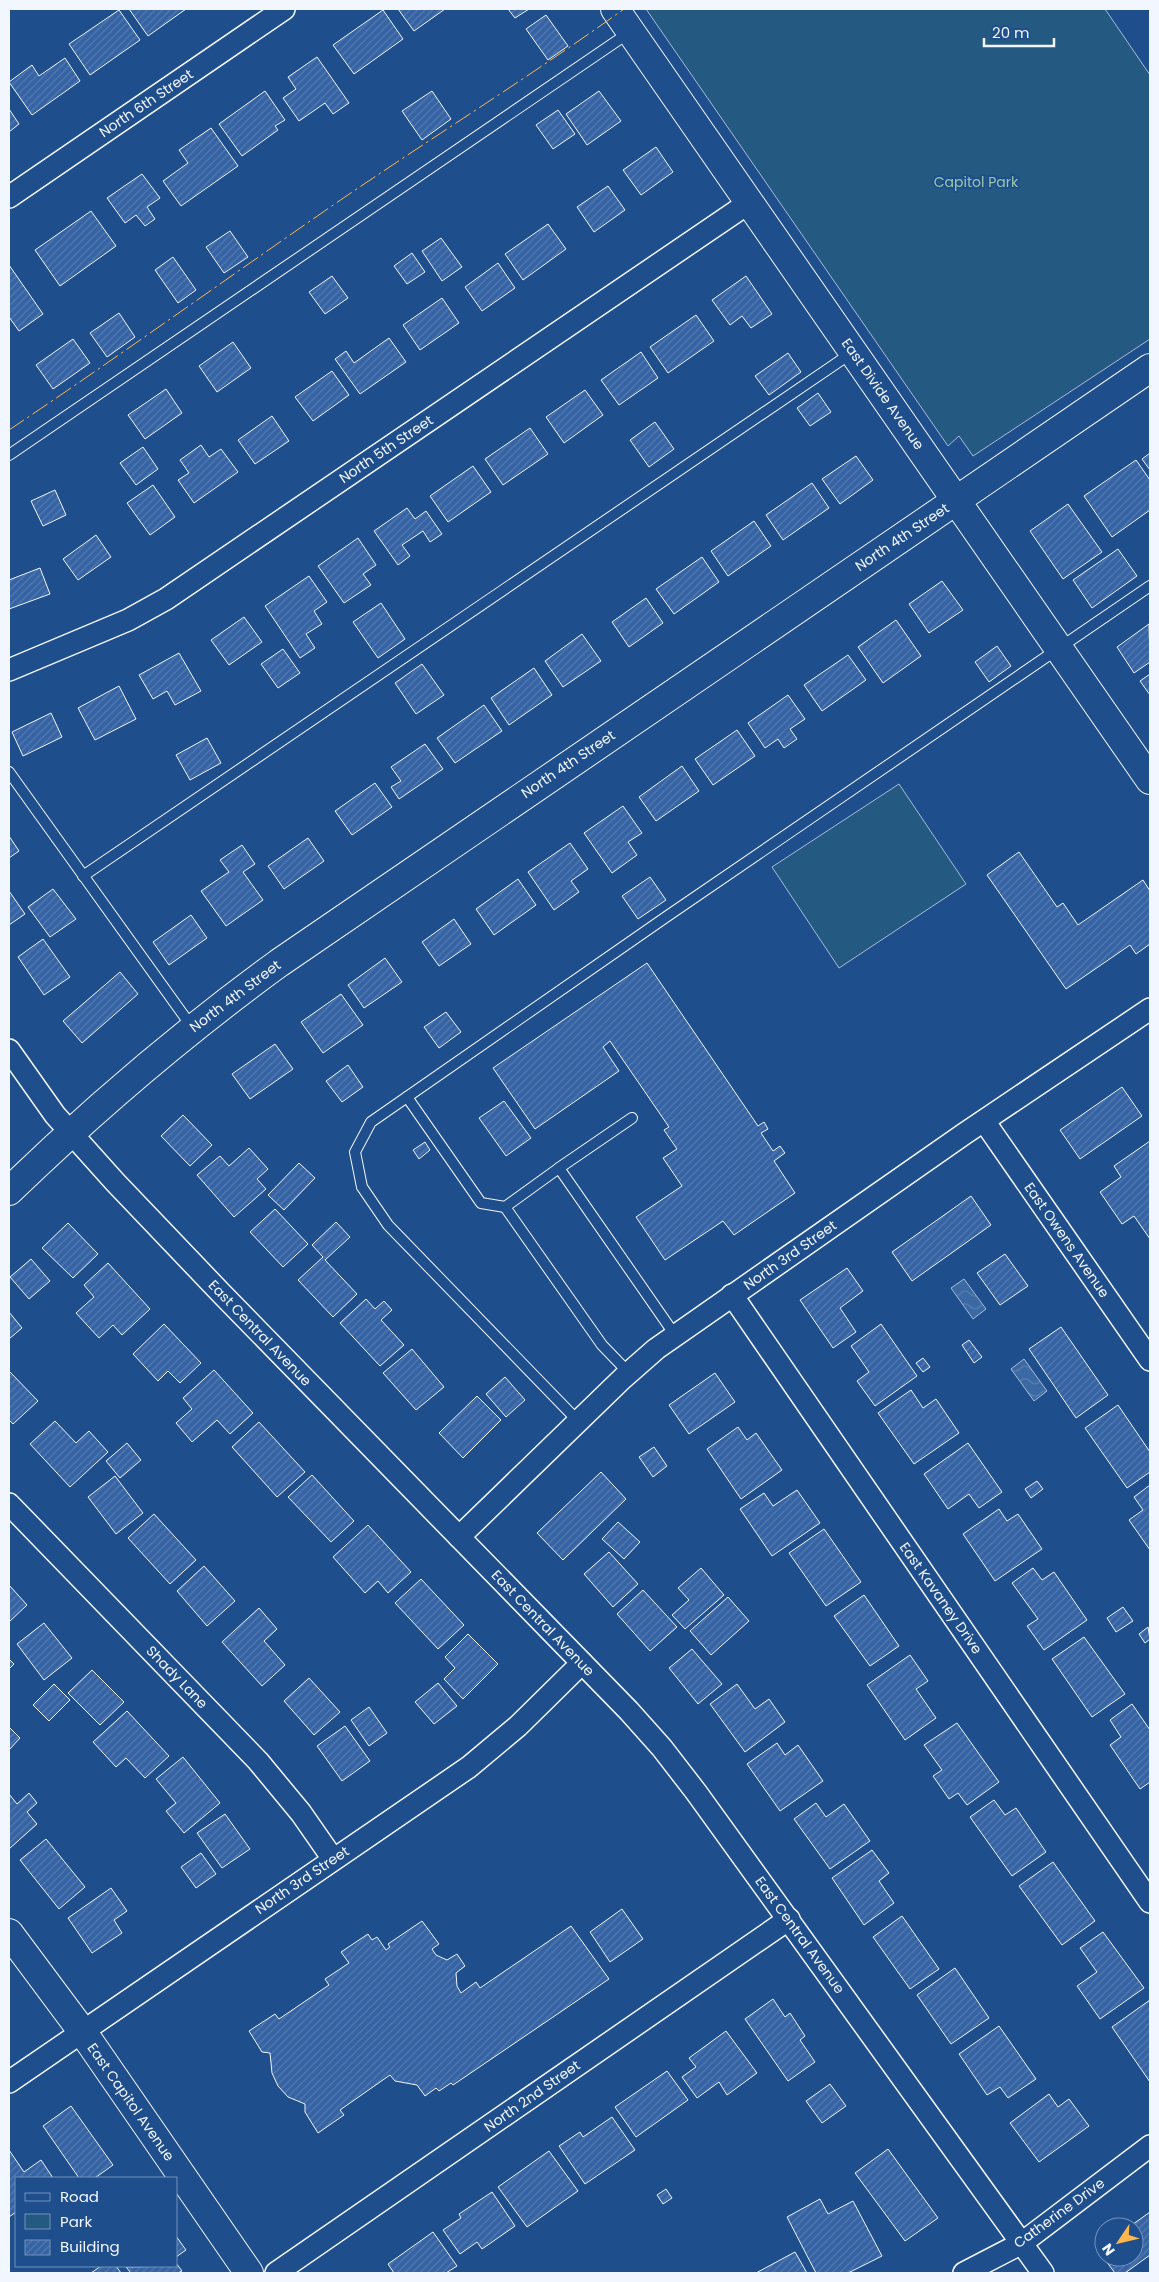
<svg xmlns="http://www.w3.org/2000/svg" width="1159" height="2282" font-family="Poppins,sans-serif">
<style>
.green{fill:#245a82;stroke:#a8bbd7}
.water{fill:url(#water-waves);stroke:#a8bbd7}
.building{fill:url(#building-hatch);stroke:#f2f6ff}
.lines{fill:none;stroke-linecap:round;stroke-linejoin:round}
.lane-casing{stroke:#f2f6ff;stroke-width:12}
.street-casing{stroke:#f2f6ff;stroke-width:24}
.secondary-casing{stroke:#f2f6ff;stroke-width:30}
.lane{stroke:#1f4e8c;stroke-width:10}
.street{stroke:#1f4e8c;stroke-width:21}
.secondary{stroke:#1f4e8c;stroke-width:28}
.power{stroke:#ffb74d;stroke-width:1;stroke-dasharray:18 4 2.5 4;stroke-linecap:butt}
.labels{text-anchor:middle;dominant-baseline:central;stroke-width:4;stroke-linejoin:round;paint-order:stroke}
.street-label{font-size:14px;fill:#f2f6ff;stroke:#1f4e8c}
.park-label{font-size:14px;fill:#97c8a6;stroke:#1f4e8c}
</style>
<defs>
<pattern id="water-waves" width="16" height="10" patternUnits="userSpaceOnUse" patternTransform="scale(1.25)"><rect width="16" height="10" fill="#3b69a3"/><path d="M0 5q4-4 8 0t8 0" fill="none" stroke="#587fb1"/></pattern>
<pattern id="building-hatch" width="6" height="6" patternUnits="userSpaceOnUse" patternTransform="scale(1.25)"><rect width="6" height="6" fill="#3563a3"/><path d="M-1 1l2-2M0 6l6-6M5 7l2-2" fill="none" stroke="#537ab1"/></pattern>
</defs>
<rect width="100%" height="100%" fill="#1f4e8c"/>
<g class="green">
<path d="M646 9H1105L1150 75V339L973 456 959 436 948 446Z"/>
<path d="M899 784 966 884 839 968 772 867Z"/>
</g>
<g class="water">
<path d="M964 1279 986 1309 973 1319 951 1288Z"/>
<path d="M1024 1359 1047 1391 1034 1401 1011 1369Z"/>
</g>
<g class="building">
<path d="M129 9H186L148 36Z"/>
<path d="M398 9H445L414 31Z"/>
<path d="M508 9H529L515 18Z"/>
<path d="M119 10 140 40 90 75 69 44Z"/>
<path d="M383 10 403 39 354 74 333 45Z"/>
<path d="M546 15 568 46 548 60 526 29Z"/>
<path d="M317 57 349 103 333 114 325 103 299 121 283 98 296 89 288 77Z"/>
<path d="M65 58 80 81 32 115 9 82 32 65 39 76Z"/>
<path d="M265 91 285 120 275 126 278 130 242 156 219 124Z"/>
<path d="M432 91 451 119 422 140 402 111Z"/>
<path d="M599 91 621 121 587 145 566 114Z"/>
<path d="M9 109 19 124 9 132Z"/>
<path d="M558 110 575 134 553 149 536 125Z"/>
<path d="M211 128 238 166 181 206 163 181 188 163 179 150Z"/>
<path d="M656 147 673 172 641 195 623 170Z"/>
<path d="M142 174 160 198 147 207 155 219 145 226 136 215 125 223 107 198Z"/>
<path d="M608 186 625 210 594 232 577 207Z"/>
<path d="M91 211 116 246 60 286 35 250Z"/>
<path d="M548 224 566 249 523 280 505 254Z"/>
<path d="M230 231 248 257 224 273 206 247Z"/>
<path d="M441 238 462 267 442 281 422 251Z"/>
<path d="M412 253 425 272 407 284 394 266Z"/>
<path d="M173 257 196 290 178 303 155 270Z"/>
<path d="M498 263 515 288 482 311 465 287Z"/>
<path d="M9 265 43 314 19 331 9 317Z"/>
<path d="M332 276 348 298 325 314 309 292Z"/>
<path d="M746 276 772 314 751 328 742 316 730 325 712 300Z"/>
<path d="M442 298 459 323 420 350 403 325Z"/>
<path d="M119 313 135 337 107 357 90 333Z"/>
<path d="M696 315 714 341 668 373 650 347Z"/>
<path d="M389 338 406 362 360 394 335 359 346 351 354 363Z"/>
<path d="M73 339 90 363 53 389 36 365Z"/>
<path d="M233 342 251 368 217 392 199 366Z"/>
<path d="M641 352 658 378 619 405 601 380Z"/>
<path d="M788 353 801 372 769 395 755 376Z"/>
<path d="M332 371 349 395 313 421 295 397Z"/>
<path d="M166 389 182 413 145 439 128 415Z"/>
<path d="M585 390 603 415 564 443 546 417Z"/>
<path d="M818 393 831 412 810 426 797 408Z"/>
<path d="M272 416 289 441 255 464 238 440Z"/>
<path d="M655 422 674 449 649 467 630 440Z"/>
<path d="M530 428 548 454 503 485 485 459Z"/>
<path d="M201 445 209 457 221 449 238 472 194 503 178 480 189 473 180 460Z"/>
<path d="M143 447 158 469 136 485 120 463Z"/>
<path d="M1150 453V470L1142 459Z"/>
<path d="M856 456 873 480 840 504 822 479Z"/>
<path d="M1136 460 1150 480V510L1112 537 1084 496Z"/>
<path d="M473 466 491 492 448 522 430 496Z"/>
<path d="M812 483 829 508 783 540 766 515Z"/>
<path d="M153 485 175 517 150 535 127 503Z"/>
<path d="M55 490 66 515 43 526 31 501Z"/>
<path d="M1068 504 1102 552 1063 579 1030 531Z"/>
<path d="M407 508 415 519 426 511 442 534 430 542 423 531 402 545 410 556 398 565 374 531Z"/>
<path d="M754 521 771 546 728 576 711 551Z"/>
<path d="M96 535 111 557 78 580 63 559Z"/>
<path d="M358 538 376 565 363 574 371 585 344 603 318 566Z"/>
<path d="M1118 549 1137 576 1092 608 1073 580Z"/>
<path d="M702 557 719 582 674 614 656 589Z"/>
<path d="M40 568 50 594 9 609V580Z"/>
<path d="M309 576 327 602 314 611 322 624 306 634 315 648 300 658 265 606Z"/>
<path d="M942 581 963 610 929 633 909 604Z"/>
<path d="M646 598 663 623 629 647 612 622Z"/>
<path d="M381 603 405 639 378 658 353 622Z"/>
<path d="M244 617 262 642 229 665 211 640Z"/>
<path d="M896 620 921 656 883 683 858 647Z"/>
<path d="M1149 624 1150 662 1134 673 1117 647Z"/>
<path d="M582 634 601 661 563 687 545 661Z"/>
<path d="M997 646 1011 666 989 682 975 662Z"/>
<path d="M283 649 300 673 278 688 261 664Z"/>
<path d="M179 653 201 691 175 705 167 691 153 699 139 675Z"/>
<path d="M848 655 866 680 822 711 804 685Z"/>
<path d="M422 664 444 695 416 714 395 683Z"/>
<path d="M534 668 552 695 509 725 491 698Z"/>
<path d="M1150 674V695L1140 681Z"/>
<path d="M119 686 136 719 95 740 78 708Z"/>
<path d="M788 695 805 719 790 729 797 739 784 748 778 739 765 748 748 723Z"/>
<path d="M484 705 502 731 455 763 437 738Z"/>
<path d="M51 713 62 737 23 756 12 732Z"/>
<path d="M737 730 755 756 713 785 695 759Z"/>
<path d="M207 738 221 763 190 780 176 755Z"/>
<path d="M425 744 443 769 399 799 391 787 401 781 391 767Z"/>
<path d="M682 766 699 791 656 821 639 797Z"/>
<path d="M375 783 392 807 352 835 335 811Z"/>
<path d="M623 806 642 833 628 842 637 855 612 873 584 833Z"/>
<path d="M9 836 19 851 9 858Z"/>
<path d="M308 838 324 861 284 889 268 866Z"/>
<path d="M570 843 588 869 571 881 579 892 554 910 528 872Z"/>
<path d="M242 845 255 864 243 872 263 900 226 926 201 891 229 872 220 860Z"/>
<path d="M1019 852 1057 907 1063 903 1078 925 1143 880 1150 891V944L1136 954 1130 945 1066 989 987 875Z"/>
<path d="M650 877 666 900 638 919 622 896Z"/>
<path d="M518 879 536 905 494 935 476 909Z"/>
<path d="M53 889 76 919 50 937 28 907Z"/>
<path d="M9 891 25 914 9 925Z"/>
<path d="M191 915 207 938 169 965 153 942Z"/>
<path d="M454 919 471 944 439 966 422 942Z"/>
<path d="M43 939 70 977 44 995 18 957Z"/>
<path d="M385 958 402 982 364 1008 348 985Z"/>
<path d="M647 963 758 1126 764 1122 768 1129 761 1133 773 1151 780 1146 785 1153 774 1161 795 1193 734 1235 723 1221 665 1260 636 1217 682 1186 663 1158 677 1149 664 1130 669 1127 610 1041 603 1047 619 1071 535 1129 493 1068Z"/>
<path d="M120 972 138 994 82 1043 63 1021Z"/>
<path d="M341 994 363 1025 323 1053 301 1022Z"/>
<path d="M446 1012 461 1032 439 1048 424 1027Z"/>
<path d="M275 1044 293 1069 250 1099 232 1074Z"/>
<path d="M348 1065 363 1087 342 1102 326 1081Z"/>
<path d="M1122 1087 1142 1116 1080 1159 1060 1130Z"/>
<path d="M504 1101 531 1138 506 1156 479 1118Z"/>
<path d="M183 1115 212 1145 190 1166 161 1136Z"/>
<path d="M1150 1141V1239L1134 1216 1122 1224 1100 1192 1121 1177 1114 1166Z"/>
<path d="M425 1142 430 1150 419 1159 413 1150Z"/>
<path d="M249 1148 268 1169 257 1179 266 1189 234 1217 197 1175 220 1156 229 1166Z"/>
<path d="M299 1163 315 1178 284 1210 268 1195Z"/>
<path d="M971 1196 991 1225 912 1281 892 1252Z"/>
<path d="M275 1209 308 1244 283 1267 250 1232Z"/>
<path d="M336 1222 350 1237 325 1260 357 1294 333 1317 298 1280 323 1257 312 1245Z"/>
<path d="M68 1223 98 1254 73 1278 42 1248Z"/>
<path d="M1005 1254 1028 1286 1000 1305 977 1273Z"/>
<path d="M31 1259 50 1281 29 1299 10 1277Z"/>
<path d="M108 1263 150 1309 122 1335 113 1325 99 1338 76 1313 94 1297 84 1285Z"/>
<path d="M847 1268 863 1291 840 1308 856 1332 833 1348 800 1300Z"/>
<path d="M366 1299 375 1309 384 1301 392 1310 381 1320 404 1345 380 1366 340 1323Z"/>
<path d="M9 1312 22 1328 9 1339Z"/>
<path d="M164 1324 201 1363 180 1383 168 1371 158 1381 133 1354Z"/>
<path d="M881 1324 917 1376 875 1406 857 1381 869 1372 851 1346Z"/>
<path d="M1061 1327 1108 1395 1076 1418 1029 1349Z"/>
<path d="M969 1340 982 1357 974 1363 962 1345Z"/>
<path d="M412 1349 444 1387 416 1410 383 1373Z"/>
<path d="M923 1358 930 1367 923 1372 916 1363Z"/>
<path d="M214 1370 253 1413 230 1434 217 1420 192 1442 176 1423 192 1409 183 1398Z"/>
<path d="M9 1371 38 1401 13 1424 9 1420Z"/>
<path d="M715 1373 735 1402 689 1434 669 1405Z"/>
<path d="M505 1377 525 1400 506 1417 486 1394Z"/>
<path d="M911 1390 923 1408 936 1399 959 1433 914 1464 878 1413Z"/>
<path d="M477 1396 501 1420 463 1458 439 1433Z"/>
<path d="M1118 1405 1150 1452V1472L1127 1488 1085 1428Z"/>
<path d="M55 1421 76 1443 89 1431 108 1452 70 1487 30 1444Z"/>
<path d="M259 1422 305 1472 277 1497 232 1447Z"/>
<path d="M738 1427 747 1440 756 1433 782 1470 741 1499 707 1449Z"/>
<path d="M127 1443 141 1460 120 1478 106 1461Z"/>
<path d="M968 1443 1002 1492 979 1508 969 1494 948 1509 924 1474Z"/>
<path d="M654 1447 667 1466 653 1477 639 1457Z"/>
<path d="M601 1472 626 1499 563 1560 537 1533Z"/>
<path d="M312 1475 354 1521 331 1542 288 1497Z"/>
<path d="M115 1476 143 1513 116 1534 88 1497Z"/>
<path d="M1037 1481 1043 1489 1031 1498 1025 1489Z"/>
<path d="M1150 1485V1550L1129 1520 1143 1510 1134 1497Z"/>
<path d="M797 1490 820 1523 772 1556 740 1509 764 1493 773 1506Z"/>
<path d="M999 1509 1007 1521 1018 1514 1042 1549 995 1581 963 1534Z"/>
<path d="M154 1514 196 1560 170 1584 128 1538Z"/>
<path d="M618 1522 640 1542 624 1559 602 1539Z"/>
<path d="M368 1525 411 1572 388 1593 378 1581 365 1593 333 1557Z"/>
<path d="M824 1529 861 1582 826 1606 789 1553Z"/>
<path d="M609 1552 638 1584 613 1607 584 1574Z"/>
<path d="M204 1566 235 1601 207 1626 177 1591Z"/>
<path d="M701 1568 724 1595 685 1629 672 1615 689 1600 678 1588Z"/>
<path d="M1033 1568 1042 1580 1054 1572 1087 1620 1044 1650 1027 1626 1038 1619 1012 1583Z"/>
<path d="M421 1579 464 1625 438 1649 395 1603Z"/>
<path d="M9 1585 27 1605 9 1622Z"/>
<path d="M643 1590 677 1627 650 1651 617 1614Z"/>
<path d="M864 1595 899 1646 870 1666 834 1616Z"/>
<path d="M728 1597 749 1621 711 1655 690 1631Z"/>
<path d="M1123 1607 1133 1621 1116 1632 1107 1618Z"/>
<path d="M259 1608 277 1629 264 1641 285 1665 262 1686 222 1642Z"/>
<path d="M44 1623 72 1658 44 1680 17 1644Z"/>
<path d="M1148 1627 1150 1639 1145 1643 1139 1634Z"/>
<path d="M468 1634 498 1664 463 1699 444 1679 455 1668 445 1657Z"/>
<path d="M1084 1637 1125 1694 1092 1717 1052 1659Z"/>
<path d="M692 1649 722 1684 698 1704 669 1668Z"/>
<path d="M910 1655 928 1681 916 1689 936 1718 905 1740 867 1685Z"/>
<path d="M9 1659 14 1664 9 1669Z"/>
<path d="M92 1670 124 1702 100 1725 68 1693Z"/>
<path d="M309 1678 340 1712 314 1735 284 1701Z"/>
<path d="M438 1683 457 1706 434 1724 415 1702Z"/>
<path d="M54 1684 70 1700 49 1721 33 1705Z"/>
<path d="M737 1684 755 1709 769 1699 785 1722 745 1752 710 1704Z"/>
<path d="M1132 1704 1150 1730V1782L1140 1789 1110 1745 1121 1737 1110 1720Z"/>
<path d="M369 1707 387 1733 369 1746 351 1720Z"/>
<path d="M127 1711 169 1756 145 1778 126 1758 116 1767 93 1742Z"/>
<path d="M957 1723 999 1782 967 1805 958 1793 949 1799 933 1776 942 1770 924 1745Z"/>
<path d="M345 1726 370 1761 342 1781 317 1746Z"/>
<path d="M9 1727 20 1738 9 1750Z"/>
<path d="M777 1743 785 1755 798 1745 823 1781 780 1811 747 1764Z"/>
<path d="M183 1757 220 1803 184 1833 166 1811 176 1803 156 1779Z"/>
<path d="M29 1793 37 1803 27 1812 37 1824 9 1849V1794L17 1804Z"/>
<path d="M994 1800 1005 1815 1016 1808 1046 1852 1012 1876 970 1817Z"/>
<path d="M816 1803 826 1817 844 1804 870 1841 830 1869 794 1819Z"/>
<path d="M225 1814 250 1849 222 1868 197 1833Z"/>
<path d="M46 1839 85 1887 59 1909 20 1860Z"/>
<path d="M872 1850 889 1873 879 1881 894 1903 864 1925 832 1878Z"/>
<path d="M201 1853 216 1874 196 1888 181 1867Z"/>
<path d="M1053 1862 1095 1921 1062 1945 1019 1886Z"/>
<path d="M111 1888 127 1911 114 1920 122 1933 92 1953 68 1918Z"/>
<path d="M622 1909 643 1939 610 1962 590 1932Z"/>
<path d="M902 1916 939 1969 910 1989 873 1937Z"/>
<path d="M422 1921 439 1944 432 1949 436 1955 447 1960 457 1954 465 1966 456 1973 457 1986 461 1993 476 1982 480 1988 571 1926 609 1979 453 2085 451 2083 439 2091 436 2088 425 2096 417 2085 395 2081 390 2075 340 2110 344 2115 318 2133 305 2112V2104L288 2097 278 2086 272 2073 270 2053 262 2052 249 2031 275 2014 279 2019 329 1985 325 1979 349 1963 341 1952 368 1934 372 1940 377 1937 386 1950 390 1947 388 1944Z"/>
<path d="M1103 1932 1144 1988 1100 2019 1077 1986 1097 1972 1080 1948Z"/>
<path d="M955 1968 989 2018 951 2044 917 1995Z"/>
<path d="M773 1999 785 2017 790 2013 805 2036 800 2040 815 2062 788 2081 745 2019Z"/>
<path d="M1150 2000V2082L1112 2027Z"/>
<path d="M999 2026 1036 2079 1008 2098 1000 2087 987 2095 959 2054Z"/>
<path d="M726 2031 757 2073 727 2095 719 2082 697 2098 682 2077 696 2067 689 2058Z"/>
<path d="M667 2071 688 2100 636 2137 615 2107Z"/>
<path d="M830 2084 846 2106 822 2123 806 2101Z"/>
<path d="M1049 2094 1058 2107 1069 2099 1089 2126 1039 2162 1010 2123Z"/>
<path d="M71 2106 113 2165 95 2178H79L43 2126Z"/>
<path d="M612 2117 635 2150 585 2184 559 2146 580 2132 583 2137Z"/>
<path d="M888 2149 938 2218 905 2241 855 2173Z"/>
<path d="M9 2150 24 2172 41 2160 53 2178H16V2212L9 2217Z"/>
<path d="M549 2151 578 2191 527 2227 498 2187Z"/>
<path d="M666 2189 672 2198 663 2204 657 2195Z"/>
<path d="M492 2192 515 2226 482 2249 477 2242 460 2254 443 2230 461 2218 459 2214Z"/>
<path d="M820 2199 828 2214 853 2201 882 2256 848 2273H816L787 2217Z"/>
<path d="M1150 2212V2255L1125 2273H1115L1097 2249 1104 2244V2257H1134V2227H1129Z"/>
<path d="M433 2232 457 2266 446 2273H394L388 2264Z"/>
<path d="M176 2236 186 2250 176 2257Z"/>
<path d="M795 2252 807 2273H756Z"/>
<path d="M176 2263 182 2271 178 2273H131L126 2267 176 2266Z"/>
<path d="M101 2266H116L121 2273H91Z"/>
</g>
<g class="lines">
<defs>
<g id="lane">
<path d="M9 455 630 32"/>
<path d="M9 772 192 1027"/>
<path d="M83 876 853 352"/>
<path d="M407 1097 481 1203 505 1207"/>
<path d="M559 1168 632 1118"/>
<path d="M628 1372 602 1345 505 1207 559 1168 675 1335"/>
<path d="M578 1421 388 1225 362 1187 355 1152 371 1122 666 917 1150 586"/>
</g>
<g id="street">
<path d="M9 197 284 9"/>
<path d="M9 670 128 620 166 599 750 202"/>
<path d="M9 1050 55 1115 115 1182 220 1292 629 1711 662 1748 696 1792 1043 2273"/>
<path d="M984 1121 1150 1360"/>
<path d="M732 1295 1150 1902"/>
<path d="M9 1504 258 1761 301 1813 333 1859"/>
<path d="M459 1537 623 1378 656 1349 964 1134 1150 1009"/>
<path d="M9 2082 469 1767 518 1726 582 1663"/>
<path d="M276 2273 789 1919"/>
<path d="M964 2273 1022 2243 1150 2146"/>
</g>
<g id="secondary">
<path d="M615 9 1150 780"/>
<path d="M9 1191C94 1109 183 1033 279 963L1150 368"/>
<path d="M9 1933 82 2031 249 2273"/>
</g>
</defs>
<use href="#lane" class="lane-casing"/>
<use href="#street" class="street-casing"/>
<use href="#secondary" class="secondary-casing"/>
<use href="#lane" class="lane"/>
<use href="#street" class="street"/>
<use href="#secondary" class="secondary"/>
<path class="power" d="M9 430C121 355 230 276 342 199 436 135 532 75 624 9"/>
</g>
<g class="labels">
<g class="street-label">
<text transform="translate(146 103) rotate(-34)">North 6th Street</text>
<text transform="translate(883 394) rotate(55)">East Divide Avenue</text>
<text transform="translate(386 449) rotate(-34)">North 5th Street</text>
<text transform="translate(902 537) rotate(-34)">North 4th Street</text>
<text transform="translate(568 764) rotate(-34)">North 4th Street</text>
<text transform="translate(235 996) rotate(-37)">North 4th Street</text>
<text transform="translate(1067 1240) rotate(55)">East Owens Avenue</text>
<text transform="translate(790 1255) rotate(-35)">North 3rd Street</text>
<text transform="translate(260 1333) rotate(46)">East Central Avenue</text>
<text transform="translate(941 1598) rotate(55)">East Kavaney Drive</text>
<text transform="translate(543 1623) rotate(46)">East Central Avenue</text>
<text transform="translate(177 1677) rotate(46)">Shady Lane</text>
<text transform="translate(302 1880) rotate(-34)">North 3rd Street</text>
<text transform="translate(800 1935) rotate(54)">East Central Avenue</text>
<text transform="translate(532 2096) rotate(-35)">North 2nd Street</text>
<text transform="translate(131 2102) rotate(55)">East Capitol Avenue</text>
<text transform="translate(1059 2213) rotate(-36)">Catherine Drive</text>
</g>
<g class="park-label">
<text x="976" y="182">Capitol Park</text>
</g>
</g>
<rect width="1159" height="2282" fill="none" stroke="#f2f6ff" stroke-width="20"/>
<rect x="15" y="2177" width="162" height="90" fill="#1f4e8c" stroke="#7391ba"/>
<rect x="25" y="2193" width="25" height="8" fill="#1f4e8c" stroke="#7391ba"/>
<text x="60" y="2202" font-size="15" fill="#f2f6ff">Road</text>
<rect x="25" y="2214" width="25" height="15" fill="#245a82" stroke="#7391ba"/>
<text x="60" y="2227" font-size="15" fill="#f2f6ff">Park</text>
<rect x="25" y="2240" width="25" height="15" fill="url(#building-hatch)" stroke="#7391ba"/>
<text x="60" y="2252" font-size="15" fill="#f2f6ff">Building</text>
<g transform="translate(1119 2242) rotate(235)"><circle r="24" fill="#1f4e8c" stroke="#7391ba"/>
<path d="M0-4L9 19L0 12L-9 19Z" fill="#ffb74d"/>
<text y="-8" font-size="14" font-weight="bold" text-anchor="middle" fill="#f2f6ff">N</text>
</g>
<path d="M984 38v8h70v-8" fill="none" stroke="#f2f6ff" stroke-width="2.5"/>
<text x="992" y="38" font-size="15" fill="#f2f6ff" stroke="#1f4e8c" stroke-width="4" paint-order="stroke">20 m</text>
</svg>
